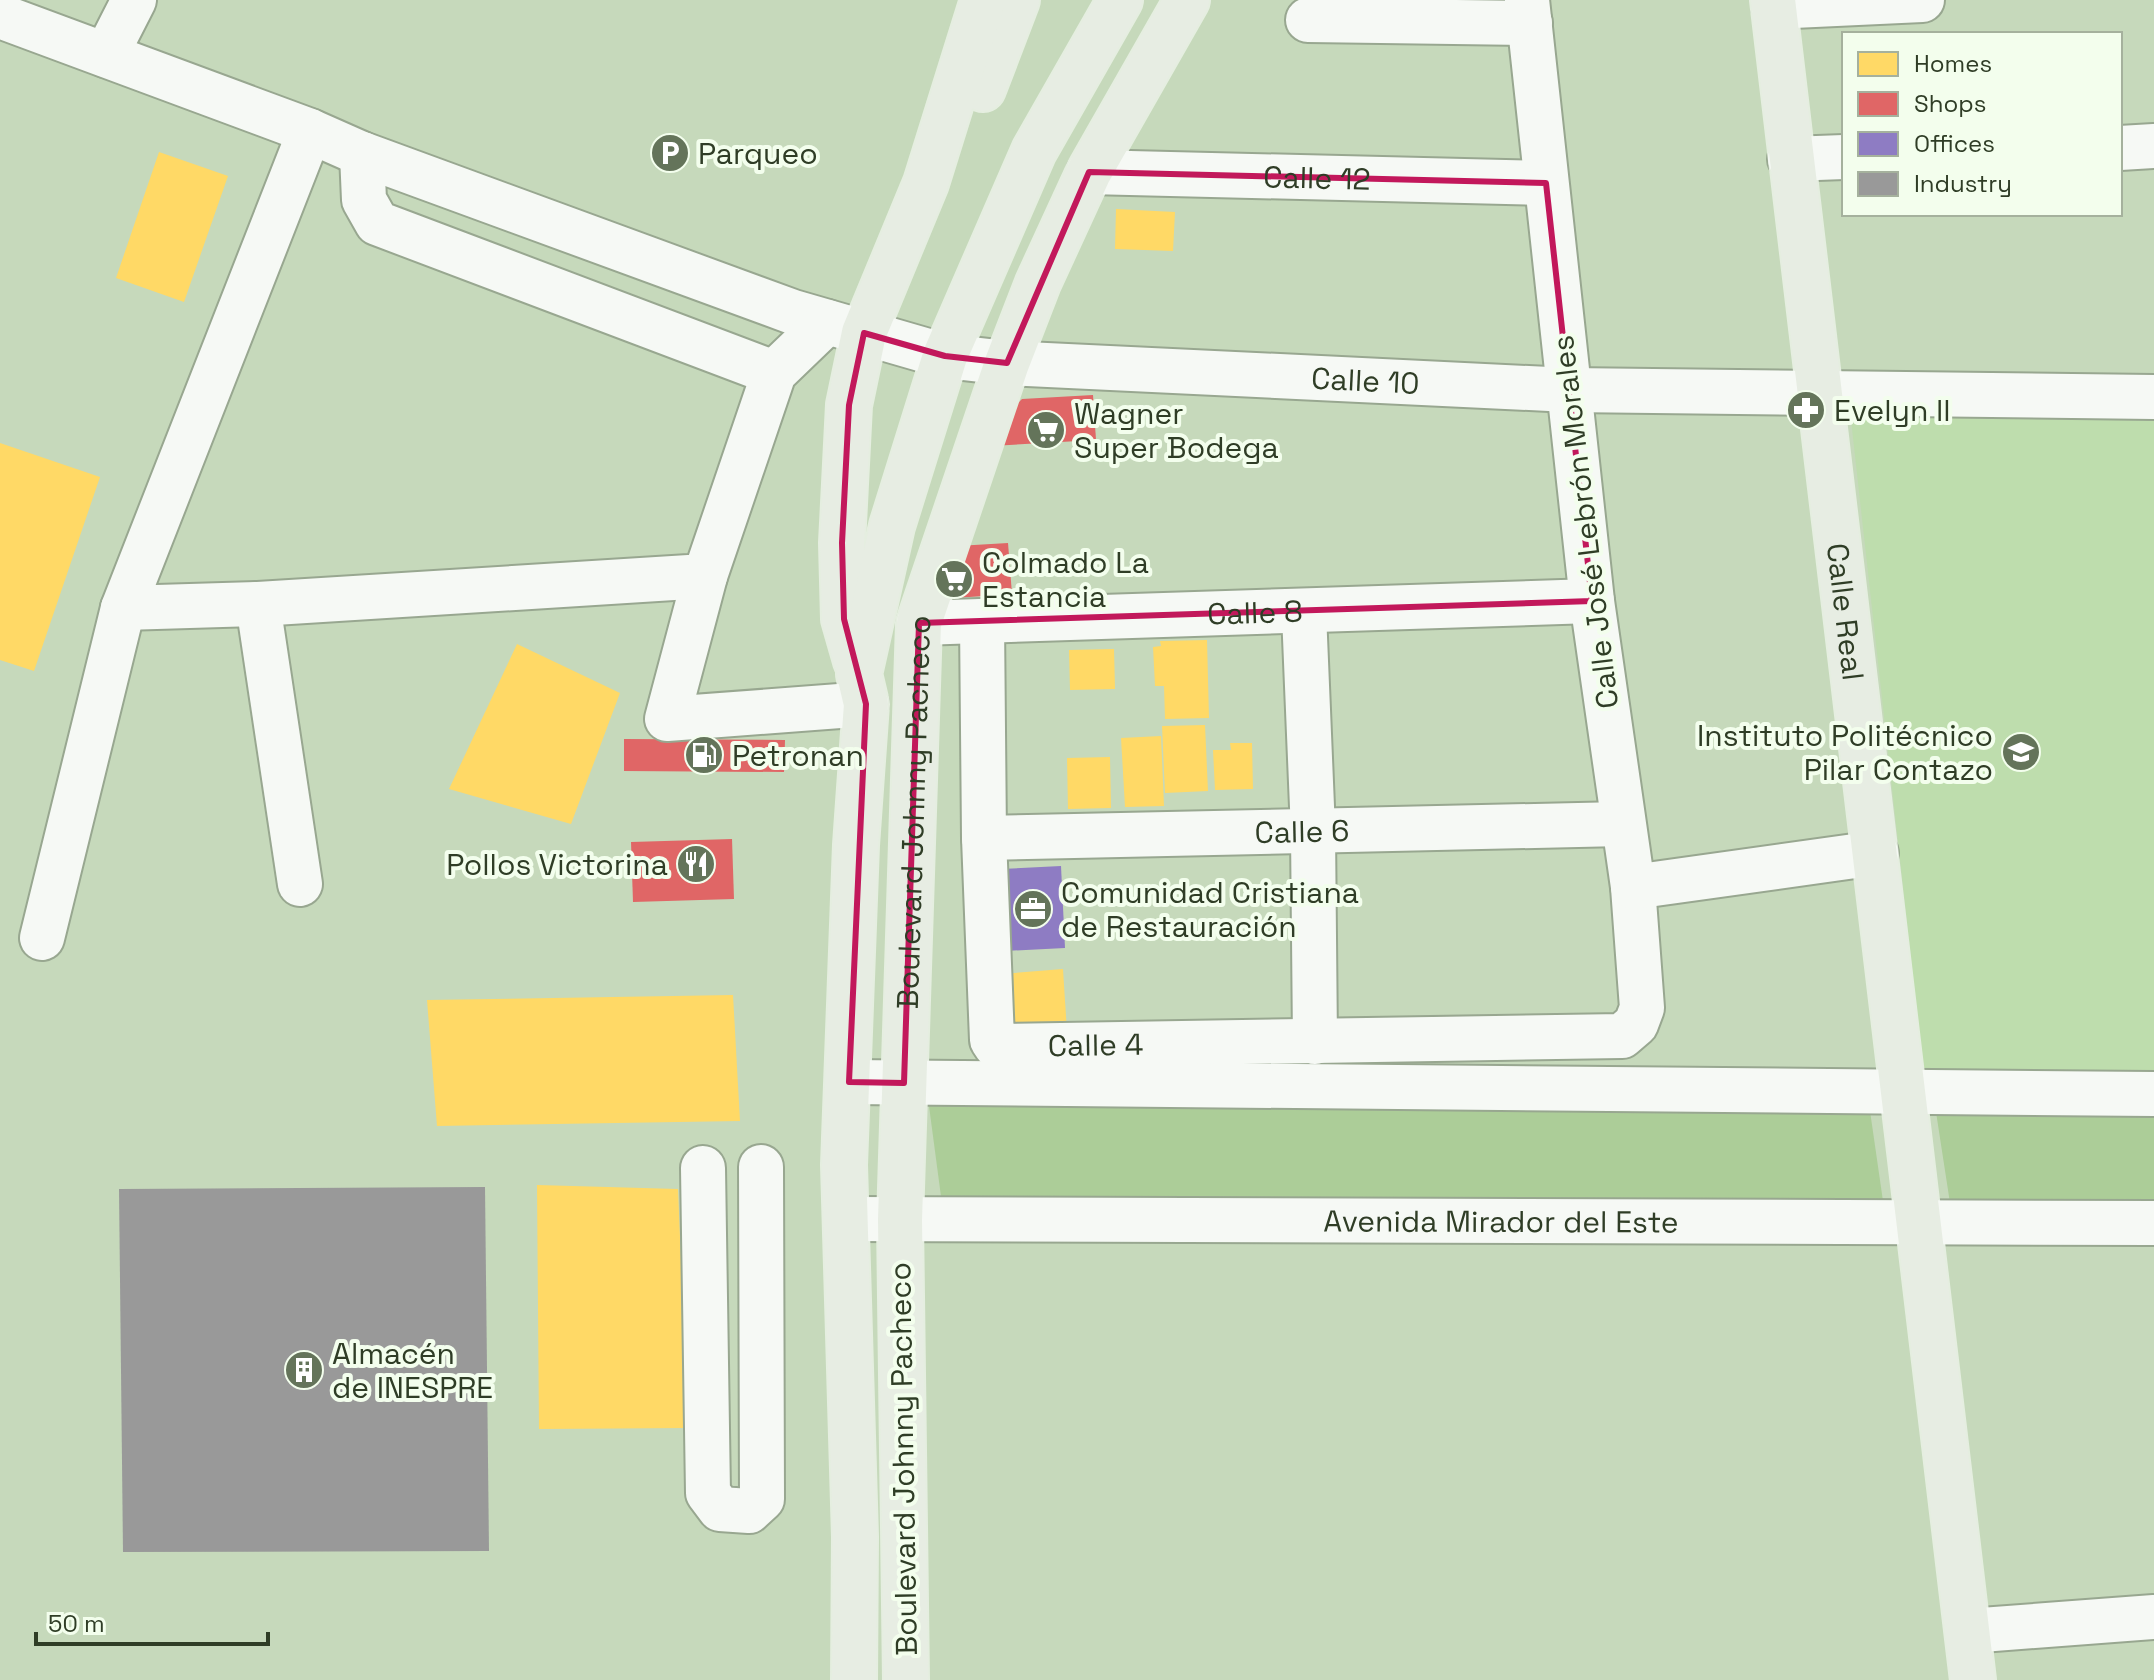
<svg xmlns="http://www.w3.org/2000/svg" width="2154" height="1680" font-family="'Space Grotesk',sans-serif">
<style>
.built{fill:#beddad}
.green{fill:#accd98}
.homes{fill:#ffd966}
.shops{fill:#e06666}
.offices{fill:#8e7cc3}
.industry{fill:#999}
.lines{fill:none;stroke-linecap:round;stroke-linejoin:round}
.minor-casing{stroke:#98a790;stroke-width:48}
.major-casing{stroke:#e5eee0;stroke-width:48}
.minor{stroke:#f6f9f5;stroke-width:44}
.major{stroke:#e7ede3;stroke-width:44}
.marked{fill:none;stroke:#c2185b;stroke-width:6;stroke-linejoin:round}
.labels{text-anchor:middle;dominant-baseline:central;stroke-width:8;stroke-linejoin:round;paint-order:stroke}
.poi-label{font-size:30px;fill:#2f3d26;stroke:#f3feed;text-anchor:start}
.street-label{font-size:30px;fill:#2f3d26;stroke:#f3feed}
</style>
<rect width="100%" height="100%" fill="#c6d9bb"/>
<path class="built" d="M1850 411 2154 420V1086L1925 1084Z"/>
<g class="green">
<path d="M929 1106 1870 1111 1885 1215 942 1204Z"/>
<path d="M1936 1112 2154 1114V1210L1952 1216Z"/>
</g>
<g class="homes">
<path d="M159 152 228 176 184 302 116 278Z"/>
<path d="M1116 209 1175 212 1173 251 1115 249Z"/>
<path d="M0 443 100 477 34 671 0 660Z"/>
<path d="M1207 640 1209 718 1165 719 1164 686H1155L1153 647 1161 646 1160 641Z"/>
<path d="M517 644 620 693 571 824 449 789Z"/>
<path d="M1114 649 1115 689 1070 690 1069 650Z"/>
<path d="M1205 725 1208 791 1165 793 1162 726Z"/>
<path d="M1161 736 1164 806 1125 807 1121 738Z"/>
<path d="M1230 743H1252L1253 789 1215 790 1213 750H1231Z"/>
<path d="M1110 757 1111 808 1068 809 1067 758Z"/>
<path d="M1063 969 1067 1032 1007 1037 1002 974Z"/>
<path d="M733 995 740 1121 437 1126 427 1000Z"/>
<path d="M537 1185 678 1189 688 1428 539 1429Z"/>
</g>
<g class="shops">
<path d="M1093 395 1096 440 992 446 1001 420 1022 399Z"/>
<path d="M1008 543 1012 594 941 599 957 546Z"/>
<path d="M624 739 785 740 784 772 624 771Z"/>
<path d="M732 839 734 899 633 902 631 842Z"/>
</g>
<path class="offices" d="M1061 866 1065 948 1005 951 1001 869Z"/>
<path class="industry" d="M485 1187 489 1551 123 1552 119 1189Z"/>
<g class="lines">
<defs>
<g id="minor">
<path d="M1774 7 1922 0"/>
<path id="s1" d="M0 16 310 131 362 154 793 312 945 356 1007 363 1569 390 2154 397"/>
<path d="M1308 20 1530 23"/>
<path d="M106 55 134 0"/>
<path d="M2120 148 2154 146"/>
<path d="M362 154 364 200 377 223 774 373"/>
<path d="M1790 159 1844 157"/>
<path id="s2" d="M1089 172 1546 183"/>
<path d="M705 576 667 719 866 704"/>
<path d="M258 604 300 884"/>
<path d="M123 608 258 604 705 576 774 373 827 322"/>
<path d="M1304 613 1313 831 1315 1042"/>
<path id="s3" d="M982 621 984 838 992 1040 996 1046 1622 1036 1636 1024 1642 1008 1633 887 1592 601 1527 0"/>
<path id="s4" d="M919 623 1592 601"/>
<path id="s5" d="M984 838 1622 824"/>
<path d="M1633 887 1876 853"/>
<path d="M42 938 123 608 310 131"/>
<path d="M849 1082 2154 1094"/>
<path d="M703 1168 708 1493 720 1509 749 1511 762 1499 761 1167"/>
<path id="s6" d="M847 1219 2154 1223"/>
<path d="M1968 1631 2154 1617"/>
</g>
<g id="major">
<path id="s7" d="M1773 0 1973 1680"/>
<path d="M983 89 1017 0"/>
<path d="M856 661 844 619 842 543 849 405 864 333 926 183 983 0"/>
<path d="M854 1680 855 1537 844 1165 856 845 866 704 859 674 892 526 945 356 1034 151 1120 0"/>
<path id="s8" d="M906 1680 900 1220 919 623 1007 363 1038 283 1089 172 1187 0"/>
</g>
</defs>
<use href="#minor" class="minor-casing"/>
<use href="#major" class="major-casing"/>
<use href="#minor" class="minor"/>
<use href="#major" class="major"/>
</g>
<path class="marked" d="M1089 172 1546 183 1592 601 919 623 904 1083 849 1082 866 704 844 619 842 543 849 405 864 333 945 356 1007 363Z"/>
<defs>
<symbol id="parking-disc" viewBox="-11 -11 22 22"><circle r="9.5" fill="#64745a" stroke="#f3feed"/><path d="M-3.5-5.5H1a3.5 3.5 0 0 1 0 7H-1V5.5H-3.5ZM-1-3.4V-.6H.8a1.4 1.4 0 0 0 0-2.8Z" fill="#fff"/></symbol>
<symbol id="pharmacy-disc" viewBox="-11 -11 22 22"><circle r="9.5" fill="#64745a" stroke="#f3feed"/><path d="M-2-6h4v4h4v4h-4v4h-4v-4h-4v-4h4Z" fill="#fff"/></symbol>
<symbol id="supermarket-disc" viewBox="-11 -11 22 22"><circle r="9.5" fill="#64745a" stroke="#f3feed"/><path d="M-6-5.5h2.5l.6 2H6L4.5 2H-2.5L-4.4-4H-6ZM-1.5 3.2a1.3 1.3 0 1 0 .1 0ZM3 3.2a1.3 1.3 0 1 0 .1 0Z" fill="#fff"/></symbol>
<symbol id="school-disc" viewBox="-11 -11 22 22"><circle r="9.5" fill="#64745a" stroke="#f3feed"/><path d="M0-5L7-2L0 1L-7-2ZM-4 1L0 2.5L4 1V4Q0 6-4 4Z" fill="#fff"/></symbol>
<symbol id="fuel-disc" viewBox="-11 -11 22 22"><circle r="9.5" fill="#64745a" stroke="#f3feed"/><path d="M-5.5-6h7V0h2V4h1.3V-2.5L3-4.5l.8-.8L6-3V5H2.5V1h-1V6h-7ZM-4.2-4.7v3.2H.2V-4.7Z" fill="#fff"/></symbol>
<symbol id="restaurant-disc" viewBox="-11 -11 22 22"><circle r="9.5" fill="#64745a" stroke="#f3feed"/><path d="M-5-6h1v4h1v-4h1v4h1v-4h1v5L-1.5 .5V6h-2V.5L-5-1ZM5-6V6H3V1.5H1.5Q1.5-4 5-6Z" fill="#fff"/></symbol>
<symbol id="office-disc" viewBox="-11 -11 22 22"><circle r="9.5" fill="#64745a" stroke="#f3feed"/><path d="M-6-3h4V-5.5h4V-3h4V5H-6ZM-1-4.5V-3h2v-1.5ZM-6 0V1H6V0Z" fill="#fff"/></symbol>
<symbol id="building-disc" viewBox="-11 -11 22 22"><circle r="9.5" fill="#64745a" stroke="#f3feed"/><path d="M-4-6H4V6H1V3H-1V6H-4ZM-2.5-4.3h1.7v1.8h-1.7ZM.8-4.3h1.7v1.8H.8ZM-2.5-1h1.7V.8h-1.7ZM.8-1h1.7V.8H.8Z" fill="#fff"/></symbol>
</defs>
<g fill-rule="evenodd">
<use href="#parking-disc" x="648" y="131" width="44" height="44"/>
<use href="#pharmacy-disc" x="1784" y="388" width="44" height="44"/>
<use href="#supermarket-disc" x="1024" y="408" width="44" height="44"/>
<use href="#supermarket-disc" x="932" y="557" width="44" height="44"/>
<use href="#school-disc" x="1999" y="730" width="44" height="44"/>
<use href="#fuel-disc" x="682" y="733" width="44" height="44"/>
<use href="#restaurant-disc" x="674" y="842" width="44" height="44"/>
<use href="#office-disc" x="1011" y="887" width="44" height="44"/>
<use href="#building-disc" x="282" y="1348" width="44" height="44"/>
</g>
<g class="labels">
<g class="poi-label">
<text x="698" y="153">Parqueo</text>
<text x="1834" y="410">Evelyn ll</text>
<text x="1074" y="413">Wagner<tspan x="1074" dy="34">Super Bodega</tspan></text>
<text x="982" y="562">Colmado La<tspan x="982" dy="34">Estancia</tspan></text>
<text x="1993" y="735" text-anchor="end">Instituto Politécnico<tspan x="1993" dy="34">Pilar Contazo</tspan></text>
<text x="732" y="755">Petronan</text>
<text x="668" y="864" text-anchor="end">Pollos Victorina</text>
<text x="1061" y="892">Comunidad Cristiana<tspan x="1061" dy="34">de Restauración</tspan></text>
<text x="332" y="1353">Almacén<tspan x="332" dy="34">de INESPRE</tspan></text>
</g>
<g class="street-label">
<text stroke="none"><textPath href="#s2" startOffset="228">Calle 12</textPath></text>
<text stroke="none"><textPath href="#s1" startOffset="1426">Calle 10</textPath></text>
<text transform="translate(1585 522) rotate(-97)">Calle José Lebrón Morales</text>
<text stroke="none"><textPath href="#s7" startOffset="616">Calle Real</textPath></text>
<text stroke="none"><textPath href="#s4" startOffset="336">Calle 8</textPath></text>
<text stroke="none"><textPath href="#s8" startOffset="868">Boulevard Johnny Pacheco</textPath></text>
<text stroke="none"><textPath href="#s5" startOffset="318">Calle 6</textPath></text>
<text stroke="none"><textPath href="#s3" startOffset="526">Calle 4</textPath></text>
<text stroke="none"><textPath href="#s6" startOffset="654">Avenida Mirador del Este</textPath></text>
<text transform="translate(903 1459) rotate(-91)">Boulevard Johnny Pacheco</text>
</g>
</g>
<rect x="1842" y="32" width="280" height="184" fill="#f3feed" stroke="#a5b19d" stroke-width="2"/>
<rect x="1858" y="52" width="40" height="24" fill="#ffd966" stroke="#a5b19d" stroke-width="2"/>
<text x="1914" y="72" font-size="24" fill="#2f3d26">Homes</text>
<rect x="1858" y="92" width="40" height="24" fill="#e06666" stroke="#a5b19d" stroke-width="2"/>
<text x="1914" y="112" font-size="24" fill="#2f3d26">Shops</text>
<rect x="1858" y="132" width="40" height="24" fill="#8e7cc3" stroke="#a5b19d" stroke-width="2"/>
<text x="1914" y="152" font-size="24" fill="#2f3d26">Offices</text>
<rect x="1858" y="172" width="40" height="24" fill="#999999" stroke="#a5b19d" stroke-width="2"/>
<text x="1914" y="192" font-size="24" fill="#2f3d26">Industry</text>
<path d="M36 1632v12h232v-12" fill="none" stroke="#2f3d26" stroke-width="4"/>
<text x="48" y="1632" font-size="24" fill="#2f3d26" stroke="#f3feed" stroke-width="6" paint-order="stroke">50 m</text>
</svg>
